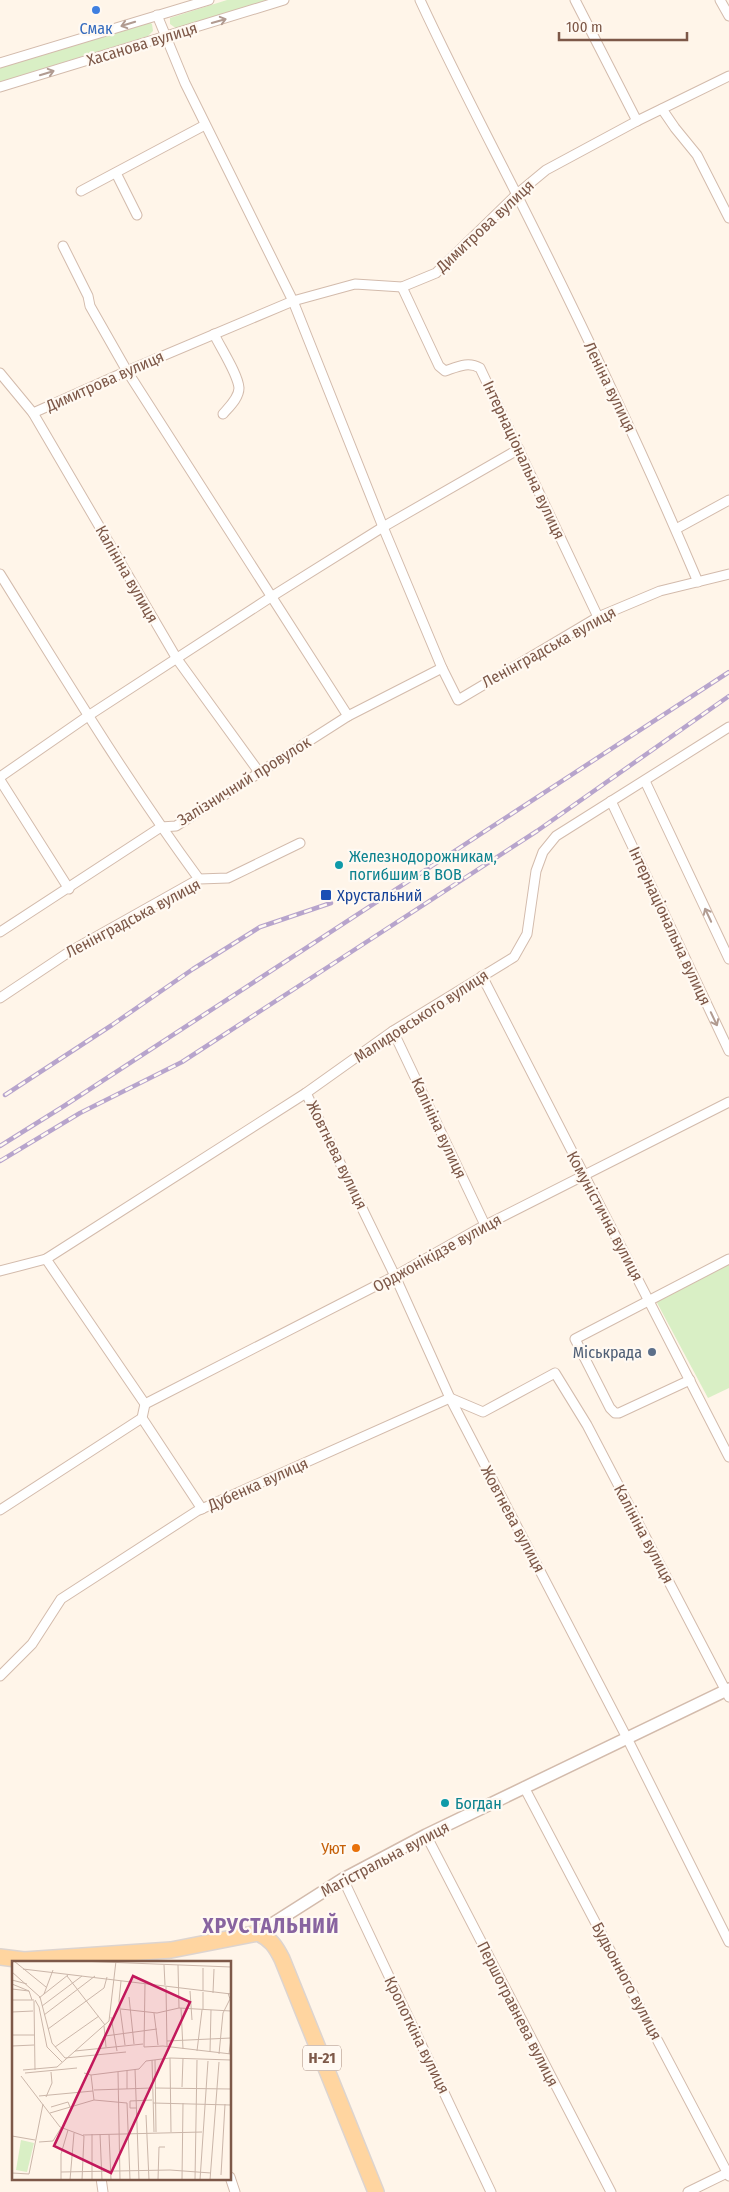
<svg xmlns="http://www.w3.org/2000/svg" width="729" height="2192" font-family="'Fira Sans Condensed',sans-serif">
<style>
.green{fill:#d9efc5}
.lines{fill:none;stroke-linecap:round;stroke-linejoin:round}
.minor-casing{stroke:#d3bbac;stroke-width:11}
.tertiary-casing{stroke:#d3bbac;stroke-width:14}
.primary-casing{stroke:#ddd4cf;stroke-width:18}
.minor{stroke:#fff;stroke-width:9}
.tertiary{stroke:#fff;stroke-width:11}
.primary{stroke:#ffd5a0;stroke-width:15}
.rail-casing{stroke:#b7a4cc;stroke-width:4.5}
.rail{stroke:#fff9f2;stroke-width:2.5;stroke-dasharray:8;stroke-linecap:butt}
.oneway{stroke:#b19b91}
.shop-dot{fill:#3f7fe0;stroke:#fff9f2;stroke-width:2}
.culture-dot{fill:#0f9aa8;stroke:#fff9f2;stroke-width:2}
.transit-dot{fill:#1a4fb4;stroke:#fff9f2;stroke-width:2}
.service-dot{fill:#5c6f8a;stroke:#fff9f2;stroke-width:2}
.food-dot{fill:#e8710a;stroke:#fff9f2;stroke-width:2}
.labels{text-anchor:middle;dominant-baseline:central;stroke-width:4.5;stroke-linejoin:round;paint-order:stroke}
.shield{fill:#fff9f2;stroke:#a4887b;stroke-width:1}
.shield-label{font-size:15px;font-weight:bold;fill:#7d5848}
.shop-label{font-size:16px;fill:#366cbe;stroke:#fff9f2}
.street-label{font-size:16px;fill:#7d5848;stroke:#fff9f2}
.culture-label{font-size:16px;fill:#0d838f;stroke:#fff9f2;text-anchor:start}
.transit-label{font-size:16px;fill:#164399;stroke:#fff9f2;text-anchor:start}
.service-label{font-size:16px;fill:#4e5e75;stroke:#fff9f2;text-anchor:end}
.food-label{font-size:16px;fill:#c56008;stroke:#fff9f2;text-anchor:end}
.district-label{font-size:21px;font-weight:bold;letter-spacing:1px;fill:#8864a0;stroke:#fff9f2}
.inset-road{fill:none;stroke:#cbb6a9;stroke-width:1}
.view{fill:#c2185b;fill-opacity:0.15;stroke:#c2185b;stroke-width:2.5}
.inset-edge{fill:none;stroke:#7d5848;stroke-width:2.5}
</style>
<rect width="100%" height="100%" fill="#fff5e9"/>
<g class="green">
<path d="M227 0H267L177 29 170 24V18Z"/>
<path d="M149 22 152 24 153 31 148 36 0 82V67Z"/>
<path d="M729 1263V1388L708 1398 655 1299Z"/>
</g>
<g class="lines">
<defs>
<g id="minor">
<path d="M420 0C450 65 483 128 516 193 580 320 642 450 698 582"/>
<path d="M575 0 637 121"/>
<path d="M720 0 729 16"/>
<path d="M157 15 185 83 293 301 383 527 442 668 458 700 598 617 660 591 729 574"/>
<path d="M0 63 209 0"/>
<path d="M0 87 284 0"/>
<path d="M662 109 675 128 697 155 729 218"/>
<path d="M116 173 137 215"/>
<path d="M81 191 205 125"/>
<path d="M63 246 88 296 90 306 127 371 348 716"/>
<path d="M402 287 439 366 445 371C457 367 468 361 480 368L598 617"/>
<path d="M214 334C220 347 238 374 239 388 239 398 229 407 223 414"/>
<path d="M0 373 33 413 177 659 259 772"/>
<path d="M33 413 127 371 293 301 355 284 402 287 436 273 517 194 546 170 637 121 729 76"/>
<path d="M676 529 729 500"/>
<path d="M0 574C64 677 127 781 199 879"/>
<path d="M0 777 88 716 271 597 383 527 519 449"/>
<path d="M0 780 69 889"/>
<path d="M645 781 729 959"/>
<path d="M611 801 729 1051"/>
<path d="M0 932 161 827 176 826 348 716 442 668"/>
<path d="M482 976C563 1137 648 1296 729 1457"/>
<path d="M0 998 69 952 199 879 228 878 300 843"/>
<path d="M393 1031 485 1225"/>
<path d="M306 1093 395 1276 450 1398 627 1738 729 1942"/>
<path d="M46 1259 145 1404 142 1418 202 1509"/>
<path d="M0 1271 46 1259 306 1093 393 1031 514 957 527 934 536 871 543 852 556 836 729 727"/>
<path d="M690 1380 619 1413H615L610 1408 575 1339 729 1259"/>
<path d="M145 1404 395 1276 478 1229 729 1102"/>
<path d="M0 1510 142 1418"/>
<path d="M0 1676 32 1644 61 1599 197 1511 450 1398 483 1412 555 1373 587 1425 729 1697"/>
<path d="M524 1787 729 2176"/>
<path d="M426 1835 611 2192"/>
<path d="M343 1879 491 2192"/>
<path d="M230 2177 235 2192"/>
<path d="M101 2178 103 2192"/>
<path d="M688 2192 729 2172"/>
</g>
<path id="tertiary" d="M258 1933 343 1879 426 1835 729 1689"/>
<path id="primary" d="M0 1957 24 1960 171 1950 258 1933C271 1939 276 1947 282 1959L376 2192"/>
</defs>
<use href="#minor" class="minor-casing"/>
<use href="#tertiary" class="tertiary-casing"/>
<use href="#primary" class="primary-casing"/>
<use href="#minor" class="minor"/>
<use href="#tertiary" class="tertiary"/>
<use href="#primary" class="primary"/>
<defs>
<g id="rail">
<path d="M5 1095 112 1025 193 969 260 927 331 903"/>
<path d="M0 1146 64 1106 729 672"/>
<path d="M0 1161 80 1113 182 1062 537 831 729 696"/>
</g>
</defs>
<use href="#rail" class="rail-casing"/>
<use href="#rail" class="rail"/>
</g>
<defs><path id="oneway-shaft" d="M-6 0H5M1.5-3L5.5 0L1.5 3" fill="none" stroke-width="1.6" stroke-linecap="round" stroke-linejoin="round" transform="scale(1.25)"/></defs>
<g class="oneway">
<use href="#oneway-shaft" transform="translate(219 21) rotate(-16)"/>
<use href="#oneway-shaft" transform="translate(128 24) rotate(163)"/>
<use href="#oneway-shaft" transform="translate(47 73) rotate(-17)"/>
<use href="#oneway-shaft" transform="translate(708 915) rotate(-115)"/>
<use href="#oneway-shaft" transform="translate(714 1019) rotate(65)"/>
</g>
<circle class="shop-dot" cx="96" cy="10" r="5"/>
<g class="culture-dot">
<circle cx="339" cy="865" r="5"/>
<circle cx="445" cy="1803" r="5"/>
</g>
<rect class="transit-dot" x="320" y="889" width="12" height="12" rx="2.5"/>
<circle class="service-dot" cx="652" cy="1352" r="5"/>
<circle class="food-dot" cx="356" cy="1848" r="5"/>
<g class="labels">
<rect class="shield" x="303" y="2045.5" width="38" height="25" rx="4"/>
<g class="shield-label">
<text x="322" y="2058">Н-21</text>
</g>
<g class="shop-label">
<text x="96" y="28">Смак</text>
</g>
<g class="street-label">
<text transform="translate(142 44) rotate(-17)">Хасанова вулиця</text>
<text transform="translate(485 226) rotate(-43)">Димитрова вулиця</text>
<text transform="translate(105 381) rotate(-24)">Димитрова вулиця</text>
<text transform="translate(610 387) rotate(64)">Леніна вулиця</text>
<text transform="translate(524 460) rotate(65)">Інтернаціональна вулиця</text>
<text transform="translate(127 574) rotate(60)">Калініна вулиця</text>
<text transform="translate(549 647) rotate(-29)">Ленінградська вулиця</text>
<text transform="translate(244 781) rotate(-32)">Залізничний провулок</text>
<text transform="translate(133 918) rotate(-28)">Ленінградська вулиця</text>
<text transform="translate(670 926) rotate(65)">Інтернаціональна вулиця</text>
<text transform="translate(421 1016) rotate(-33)">Малидовського вулиця</text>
<text transform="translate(439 1128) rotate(65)">Калініна вулиця</text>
<text transform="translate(337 1155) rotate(64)">Жовтнева вулиця</text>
<text transform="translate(605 1216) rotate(62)">Комуністична вулиця</text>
<text transform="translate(437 1253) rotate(-29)">Орджонікідзе вулиця</text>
<text transform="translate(258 1484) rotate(-24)">Дубенка вулиця</text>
<text transform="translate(513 1519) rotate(62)">Жовтнева вулиця</text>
<text transform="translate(644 1534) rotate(62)">Калініна вулиця</text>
<text transform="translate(385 1859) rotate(-28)">Магістральна вулиця</text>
<text transform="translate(627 1981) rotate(62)">Будьонного вулиця</text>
<text transform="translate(518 2014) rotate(63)">Першотравнева вулиця</text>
<text transform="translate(417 2035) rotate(64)">Кропоткіна вулиця</text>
</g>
<g class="culture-label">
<text x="349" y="856">Железнодорожникам,<tspan x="349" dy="18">погибшим в ВОВ</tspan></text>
<text x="455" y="1803">Богдан</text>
</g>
<g class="transit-label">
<text x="337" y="895">Хрустальний</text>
</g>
<g class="service-label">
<text x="642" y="1352">Міськрада</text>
</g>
<g class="food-label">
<text x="346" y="1848">Уют</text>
</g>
<g class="district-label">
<text x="271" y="1926">ХРУСТАЛЬНИЙ</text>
</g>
</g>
<g transform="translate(12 1961)">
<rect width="219" height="219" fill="#fff5e9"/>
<path d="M9 179 22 182 15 211 4 209Z" fill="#d9efc5"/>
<path class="inset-road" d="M2 0 34 26M67 0 219 6M152 4 153 24M166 4 167 47M191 7V29M11 8 219 33M0 11 28 36 40 82 53 97 114 91M55 15 93 64M0 19 15 23M109 20 107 40 113 84M133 22 132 86 151 85 219 93M0 23 17 30M154 26 155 85M0 28 17 30 20 39M178 30 180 59M201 32 202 8M32 33 56 14M117 36 122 83M27 37 32 33 41 9M0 39H22M23 39 27 46 35 86 50 101M22 40 23 109M30 45 70 15M169 47 171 88M109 48 145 52 167 47 219 50M191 49V31M0 51 21 50M142 52 146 84M32 54 83 15M99 56 105 90M92 65 94 86M36 68 92 27 95 16M0 74H22M93 75 145 68M155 80 219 77M0 85 22 84M43 86 87 55M63 90 131 83M185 90 190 49M198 91 199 49M207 93 211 52 218 38 216 32M217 93 219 78M158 97 159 171M140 99 142 171M143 99 144 171M123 108 127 219M11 109 45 106 97 60 104 0M115 109V128M106 111 108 219M13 112 65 107M72 112 79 114 127 108 134 100 158 97 219 99M79 114 82 139M9 115 48 166 72 175 70 219M170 126 171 97M143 127 219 128M82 129 140 127M27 135 81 130M34 136 40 122 39 111M141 142 219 144M39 146 56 141 58 146M125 147H118V140L140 139M38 152 82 139 115 142 118 219M134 154 137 219M80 173V219M88 173 90 219M97 173 99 219M71 174 190 171M0 175 23 179M27 181 41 180 49 167M49 211 158 209 199 212M0 212 17 213 31 143M209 214 213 143M49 219V193L56 169M58 219 62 172M146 219 147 186H153M170 219 171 142M183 219 185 99M188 219 196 100M198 219 207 101"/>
<path class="view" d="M121 15 178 41 99 212 42 185Z"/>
<rect width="219" height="219" class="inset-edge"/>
</g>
<path d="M559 32v8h128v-8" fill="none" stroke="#7d5848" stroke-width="2.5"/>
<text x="566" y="32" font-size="15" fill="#7d5848" stroke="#fff9f2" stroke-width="4" paint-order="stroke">100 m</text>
</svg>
